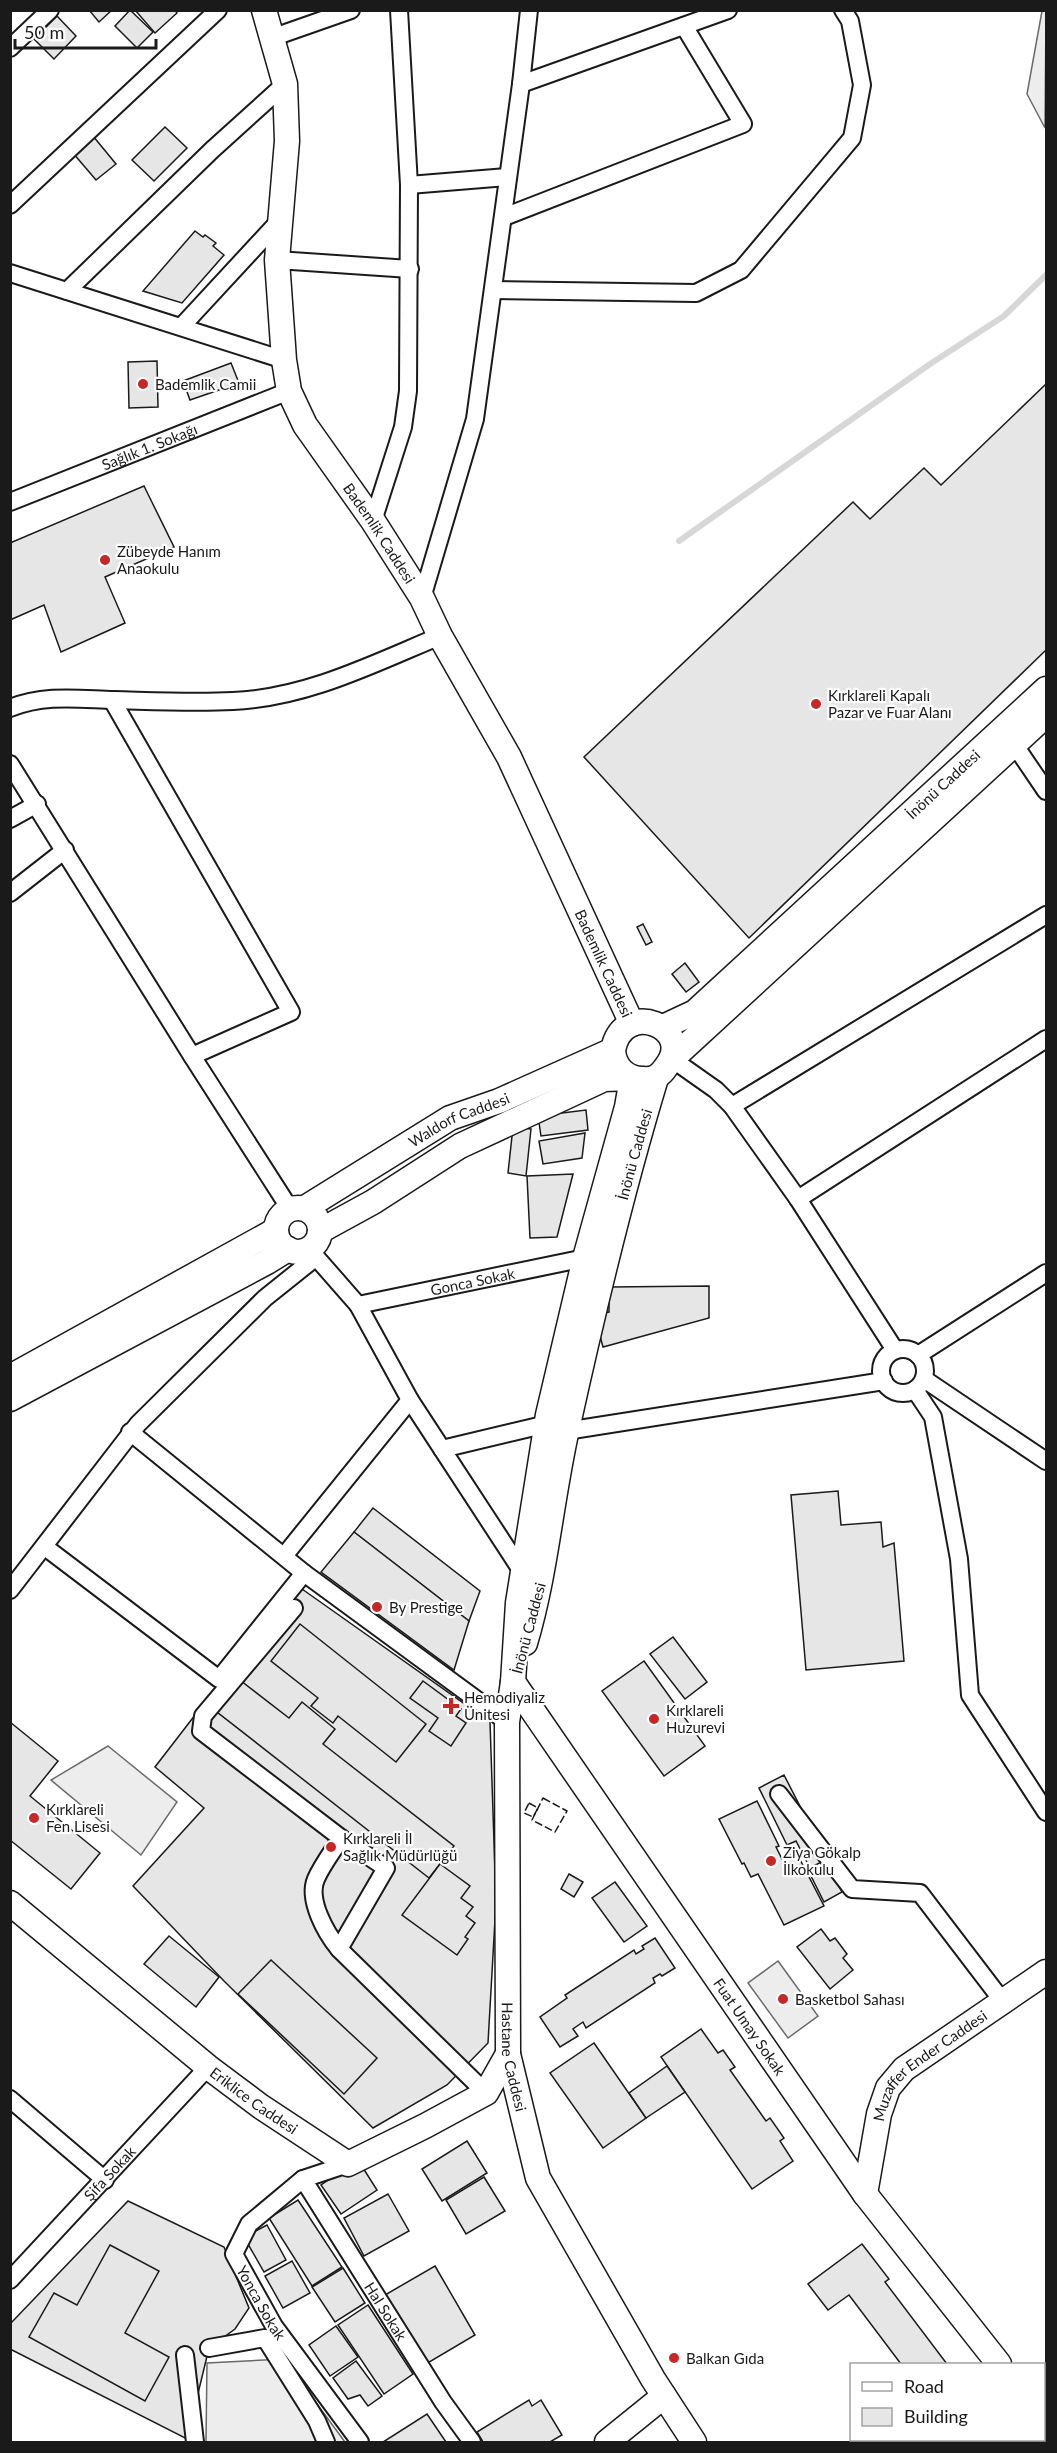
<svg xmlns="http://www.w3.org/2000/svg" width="1057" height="2453" font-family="Lato,sans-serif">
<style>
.built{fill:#ededed;stroke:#6a6a6a;stroke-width:1.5}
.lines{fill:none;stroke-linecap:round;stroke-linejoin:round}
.stream{stroke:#d7d7d7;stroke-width:6}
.building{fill:#e6e6e6;stroke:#1a1a1a;stroke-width:1.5}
.street-casing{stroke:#1a1a1a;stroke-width:20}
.secondary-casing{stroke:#1a1a1a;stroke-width:27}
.street{stroke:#fff;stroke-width:16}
.secondary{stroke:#fff;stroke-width:24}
.fence{stroke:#1a1a1a;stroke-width:1.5;stroke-dasharray:8 3;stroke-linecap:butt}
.poi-dot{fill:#c62828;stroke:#fff;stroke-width:2}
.labels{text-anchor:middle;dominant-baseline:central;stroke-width:4.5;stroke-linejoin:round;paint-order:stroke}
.poi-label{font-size:15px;fill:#1a1a1a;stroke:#fff;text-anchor:start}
.street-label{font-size:15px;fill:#1a1a1a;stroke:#fff}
</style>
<rect width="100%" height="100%" fill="#fff"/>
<g class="built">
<path d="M1042 11H1046L1045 128 1027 94Z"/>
<path d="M108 1746 177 1802 141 1855 51 1780Z"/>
<path d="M778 1961 818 2016 788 2038 748 1983Z"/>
<path d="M284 2359 345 2442H206L207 2363Z"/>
</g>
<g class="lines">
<path class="stream" d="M679 541 930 364 1004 316 1046 275"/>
</g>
<g class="building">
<path d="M89 10H112L99 22Z"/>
<path d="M130 10 153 32 137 48 115 26Z"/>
<path d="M135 10H175L177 13 155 33Z"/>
<path d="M57 16 76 36 54 59 34 39Z"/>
<path d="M165 127 187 148 154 181 132 160Z"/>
<path d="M93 136 116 164 96 180 73 153Z"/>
<path d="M195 231 203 237 205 235 216 243 213 246 224 255 182 303 143 291Z"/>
<path d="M157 361 158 407 129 408 128 362Z"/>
<path d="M231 363 239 383 190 400 183 381Z"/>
<path d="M1046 384V650L749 938 584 757 853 502 870 519 924 468 941 485Z"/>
<path d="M144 486 174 547 105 577 125 623 61 652 44 605 10 620V543Z"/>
<path d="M643 924 652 942 646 945 637 927Z"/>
<path d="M685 963 699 982 686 992 672 974Z"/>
<path d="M586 1110 588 1130 541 1136 538 1116Z"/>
<path d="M513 1127 531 1129 526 1176 508 1173Z"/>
<path d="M585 1133 582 1158 543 1164 539 1141Z"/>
<path d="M573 1174 557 1237 530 1238 527 1176Z"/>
<path d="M709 1286V1318L603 1347 596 1321 602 1313 609 1312V1287Z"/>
<path d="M838 1491 841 1525 881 1522 883 1547 894 1543 904 1661 806 1670 791 1495Z"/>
<path d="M373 1508 480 1591 469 1621 354 1532Z"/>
<path d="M354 1532 469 1621 454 1670 321 1572Z"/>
<path d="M302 1589 490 1722 496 1902 488 2043 447 2085 373 2128 224 1981 133 1886 204 1808 155 1767 192 1719Z"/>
<path d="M300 1624 426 1724 396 1762 338 1716 333 1723 311 1706 318 1698 271 1661Z"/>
<path d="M673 1637 707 1682 685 1699 650 1654Z"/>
<path d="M644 1661 705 1746 664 1776 602 1691Z"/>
<path d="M241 1681 289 1718 302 1702 335 1729 323 1744 454 1846 429 1878 217 1712Z"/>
<path d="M423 1681 461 1709 456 1716 466 1723 451 1746 429 1731 438 1718 410 1698Z"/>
<path d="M10 1722 58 1761 30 1796 100 1853 71 1889 10 1840Z"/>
<path d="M784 1775 827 1859 810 1868 796 1841 787 1845 759 1788Z"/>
<path d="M757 1801 779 1846 776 1847 782 1859 796 1852 824 1906 784 1925 758 1874 751 1877 744 1863 742 1864 719 1819Z"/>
<path d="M440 1864 470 1886 461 1898 473 1907 466 1916 475 1923 465 1937 468 1939 457 1955 402 1915Z"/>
<path d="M829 1867 842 1892 824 1902 811 1876Z"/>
<path d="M569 1874 583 1882 574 1897 561 1889Z"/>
<path d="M615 1882 647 1926 624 1942 592 1898Z"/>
<path d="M821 1929 830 1941 835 1938 847 1954 843 1958 853 1970 830 1989 797 1947Z"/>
<path d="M169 1936 219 1977 196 2007 144 1964Z"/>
<path d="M655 1938 675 1968 662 1976 660 1974 653 1978 655 1983 586 2028 583 2022 573 2029 578 2036 560 2047 540 2017 567 1998 565 1995 634 1950 636 1954 644 1949 642 1946Z"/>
<path d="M271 1960 377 2058 344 2094 238 1994Z"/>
<path d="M701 2029 718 2053 723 2050 735 2067 730 2070 766 2121 770 2118 784 2138 780 2141 793 2161 752 2189 661 2057Z"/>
<path d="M594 2043 646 2118 603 2148 550 2073Z"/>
<path d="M667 2066 685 2092 646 2118 629 2093Z"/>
<path d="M467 2141 487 2173 442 2201 422 2169Z"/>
<path d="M358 2160 377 2190 341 2214 321 2185Z"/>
<path d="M484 2177 505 2211 466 2234 446 2200Z"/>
<path d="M388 2194 409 2231 364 2256 344 2218Z"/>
<path d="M298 2200 342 2267 312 2286 269 2218Z"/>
<path d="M128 2201 224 2247 249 2308 235 2329 209 2348 187 2439 10 2349V2324Z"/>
<path d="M267 2225 286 2260 264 2272 244 2237Z"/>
<path d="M862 2244 889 2279 885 2282 947 2364H901L849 2295 828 2310 808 2284Z"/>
<path d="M110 2245 159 2271 125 2333 169 2357 145 2401 29 2337 54 2293 77 2305Z"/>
<path d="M292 2261 310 2293 283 2308 265 2276Z"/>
<path d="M435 2266 475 2335 426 2364 385 2295Z"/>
<path d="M343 2268 365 2303 335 2322 312 2287Z"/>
<path d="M368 2305 413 2374 384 2394 338 2325Z"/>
<path d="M336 2326 358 2357 330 2376 309 2345Z"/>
<path d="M356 2361 382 2396 368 2406 360 2395 348 2399 333 2378Z"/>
<path d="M529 2400 532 2406 541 2400 562 2435 550 2442H483L477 2432Z"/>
<path d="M427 2414 446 2442H383Z"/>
<path d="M899 2440H956L952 2442H901Z"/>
<path d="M982 2440H1022V2441L978 2442Z"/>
</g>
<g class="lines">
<defs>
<g id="street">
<path d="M274 37 351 10"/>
<path d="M10 48 50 10"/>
<path d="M521 84 728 10"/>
<path d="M409 185 507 177"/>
<path d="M10 205 218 10"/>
<path d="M504 217 743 124 684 26"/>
<path d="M277 260 410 269"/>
<path d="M10 273 284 360"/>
<path d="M493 290 696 293 741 270 852 138 862 85 850 21 843 10"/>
<path d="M67 291 212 150 285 84"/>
<path d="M182 326 281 219"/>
<path id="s1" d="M10 502 289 391"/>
<path d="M373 521 403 427 408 391 409 185 399 10"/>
<path d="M422 598 475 419 521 84 529 10"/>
<path d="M112 700 291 1012 192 1056"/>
<path d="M10 708C45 694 78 699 114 700 153 701 193 703 233 701 306 698 373 664 440 636"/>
<path d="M1014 744 1046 791"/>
<path d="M10 764 192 1056 290 1209"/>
<path d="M10 819 37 804"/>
<path d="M10 893 65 850"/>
<path d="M672 1059 716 1090 732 1106 798 1199 895 1350"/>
<path d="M732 1106 1046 915"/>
<path d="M798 1199 1046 1039"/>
<path d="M309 1249 358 1305 410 1400 523 1573"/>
<path id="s2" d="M358 1305 585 1258"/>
<circle cx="903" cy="1371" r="22"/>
<path d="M918 1355 1046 1273"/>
<path d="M924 1379 1046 1461"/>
<path d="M915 1390 933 1417 959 1559 970 1695 1046 1812"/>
<path d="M566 1431 884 1381"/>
<path d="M130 1432 304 1573 507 1722"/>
<path d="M442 1449 547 1424"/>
<path d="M45 1547 219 1679 304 1573"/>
<path d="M284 1556 410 1400"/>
<path d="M10 1590 138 1424 265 1298 315 1258"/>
<path d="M294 1608 203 1716 201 1731 341 1838 386 1868 339 1949 486 2093"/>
<path d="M779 1794 852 1889 920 1893 1004 2003"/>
<path d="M339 1949C326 1933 307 1900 316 1879 322 1865 333 1851 341 1838"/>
<path d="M10 2099 105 2180"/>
<path id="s3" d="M348 2164 303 2179 249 2224 234 2254 274 2326 360 2442"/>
<path id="s4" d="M303 2179 443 2402 472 2442"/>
<path id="s5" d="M10 2280 208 2067"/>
<path d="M209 2348 265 2338 317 2421 326 2442"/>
<path d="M185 2355 195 2442"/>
</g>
<g id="secondary">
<path id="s6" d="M264 10 285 84 287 141 277 260 284 360 289 391 305 425 373 521 422 598 440 636 509 757 632 1024"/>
<path id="s7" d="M663 1027 695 1012 1046 689"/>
<path d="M672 1059 1046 715"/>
<path id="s8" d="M632 1078 627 1107 585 1258 548 1415 518 1603 513 1682 507 1722 508 2054 538 2178 653 2379 694 2442"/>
<path id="s9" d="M305 1208 450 1118 499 1101 613 1050C623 997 697 1028 666 1067 660 1076 654 1080 643 1079 626 1079 614 1067 613 1050"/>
<circle cx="298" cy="1230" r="22"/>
<path d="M320 1231 373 1202 460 1146 604 1079 632 1078"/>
<path d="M10 1377 276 1230"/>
<path d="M10 1399 267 1262 288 1249"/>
<path id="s10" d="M525 1643C546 1573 551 1500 567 1429 593 1311 621 1193 656 1078"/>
<path id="s11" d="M513 1682 865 2194 999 2364"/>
<path id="s12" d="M10 1903 208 2067 260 2106 348 2164 425 2126 486 2093 508 2054"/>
<path id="s13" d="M865 2194 879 2114 888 2088 904 2069 1046 1972"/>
<path d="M1044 2421 1046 2425"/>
<path d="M607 2442 664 2396"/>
</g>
</defs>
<use href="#street" class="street-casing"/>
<use href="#secondary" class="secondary-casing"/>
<use href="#street" class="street"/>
<use href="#secondary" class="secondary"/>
<g class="fence">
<path d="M543 1798 567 1811 555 1832 532 1820Z"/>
<path d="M529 1803 538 1808 533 1817 524 1813Z"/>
</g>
</g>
<g class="poi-dot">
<circle cx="143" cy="384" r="6"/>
<circle cx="105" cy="560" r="6"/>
<circle cx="816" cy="704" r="6"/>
<circle cx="377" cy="1607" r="6"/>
<path d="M448 1697h6v6h6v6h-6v6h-6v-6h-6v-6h6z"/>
<circle cx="654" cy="1719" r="6"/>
<circle cx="34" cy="1818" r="6"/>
<circle cx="331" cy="1847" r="6"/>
<circle cx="771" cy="1861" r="6"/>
<circle cx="783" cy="1999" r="6"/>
<circle cx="674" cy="2358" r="6"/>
</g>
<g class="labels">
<g class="poi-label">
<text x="155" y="384">Bademlik Camii</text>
<text x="117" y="551">Zübeyde Hanım<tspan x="117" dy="17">Anaokulu</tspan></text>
<text x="828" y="695">Kırklareli Kapalı<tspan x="828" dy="17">Pazar ve Fuar Alanı</tspan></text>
<text x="389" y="1607">By Prestige</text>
<text x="464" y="1697">Hemodiyaliz<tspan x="464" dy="17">Ünitesi</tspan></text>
<text x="666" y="1710">Kırklareli<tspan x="666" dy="17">Huzurevi</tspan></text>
<text x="46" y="1809">Kırklareli<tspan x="46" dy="17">Fen Lisesi</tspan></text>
<text x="343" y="1838">Kırklareli İl<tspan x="343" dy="17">Sağlık Müdürlüğü</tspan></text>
<text x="783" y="1852">Ziya Gökalp<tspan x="783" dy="17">İlkokulu</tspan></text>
<text x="795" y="1999">Basketbol Sahası</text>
<text x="686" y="2358">Balkan Gıda</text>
</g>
<g class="street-label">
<text stroke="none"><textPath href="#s1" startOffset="150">Sağlık 1. Sokağı</textPath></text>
<text stroke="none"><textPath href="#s6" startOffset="554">Bademlik Caddesi</textPath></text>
<text stroke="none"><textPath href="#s7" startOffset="372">İnönü Caddesi</textPath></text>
<text stroke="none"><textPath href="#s6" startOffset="1040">Bademlik Caddesi</textPath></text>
<text stroke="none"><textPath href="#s9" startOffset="178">Waldorf Caddesi</textPath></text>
<text stroke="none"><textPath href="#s10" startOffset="501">İnönü Caddesi</textPath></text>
<text stroke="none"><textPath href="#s2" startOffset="117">Gonca Sokak</textPath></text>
<text transform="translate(528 1628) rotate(-75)">İnönü Caddesi</text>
<text stroke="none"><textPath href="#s11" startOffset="418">Fuat Umay Sokak</textPath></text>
<text stroke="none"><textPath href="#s8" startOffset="993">Hastane Caddesi</textPath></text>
<text stroke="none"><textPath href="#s13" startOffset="153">Muzaffer Ender Caddesi</textPath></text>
<text stroke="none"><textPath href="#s12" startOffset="314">Eriklice Caddesi</textPath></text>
<text stroke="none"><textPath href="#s5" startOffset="146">Şifa Sokak</textPath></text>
<text stroke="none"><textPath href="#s3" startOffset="207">Yonca Sokak</textPath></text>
<text stroke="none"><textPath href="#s4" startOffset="156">Hal Sokak</textPath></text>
</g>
</g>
<rect width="1057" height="2453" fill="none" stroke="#1a1a1a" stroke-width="24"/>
<rect x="850" y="2363" width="195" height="78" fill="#ffffff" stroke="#a3a3a3" stroke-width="1.5"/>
<rect x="862" y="2382" width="30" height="9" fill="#ffffff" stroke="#a3a3a3" stroke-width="1.5"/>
<text x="904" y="2393" font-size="18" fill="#1a1a1a">Road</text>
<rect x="862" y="2408" width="30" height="18" fill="#e6e6e6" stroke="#a3a3a3" stroke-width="1.5"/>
<text x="904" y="2423" font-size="18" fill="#1a1a1a">Building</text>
<path d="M15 39v9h141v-9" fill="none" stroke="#1a1a1a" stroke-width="3"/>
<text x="24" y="39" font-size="18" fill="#1a1a1a" stroke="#ffffff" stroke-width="4.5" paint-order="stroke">50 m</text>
</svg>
